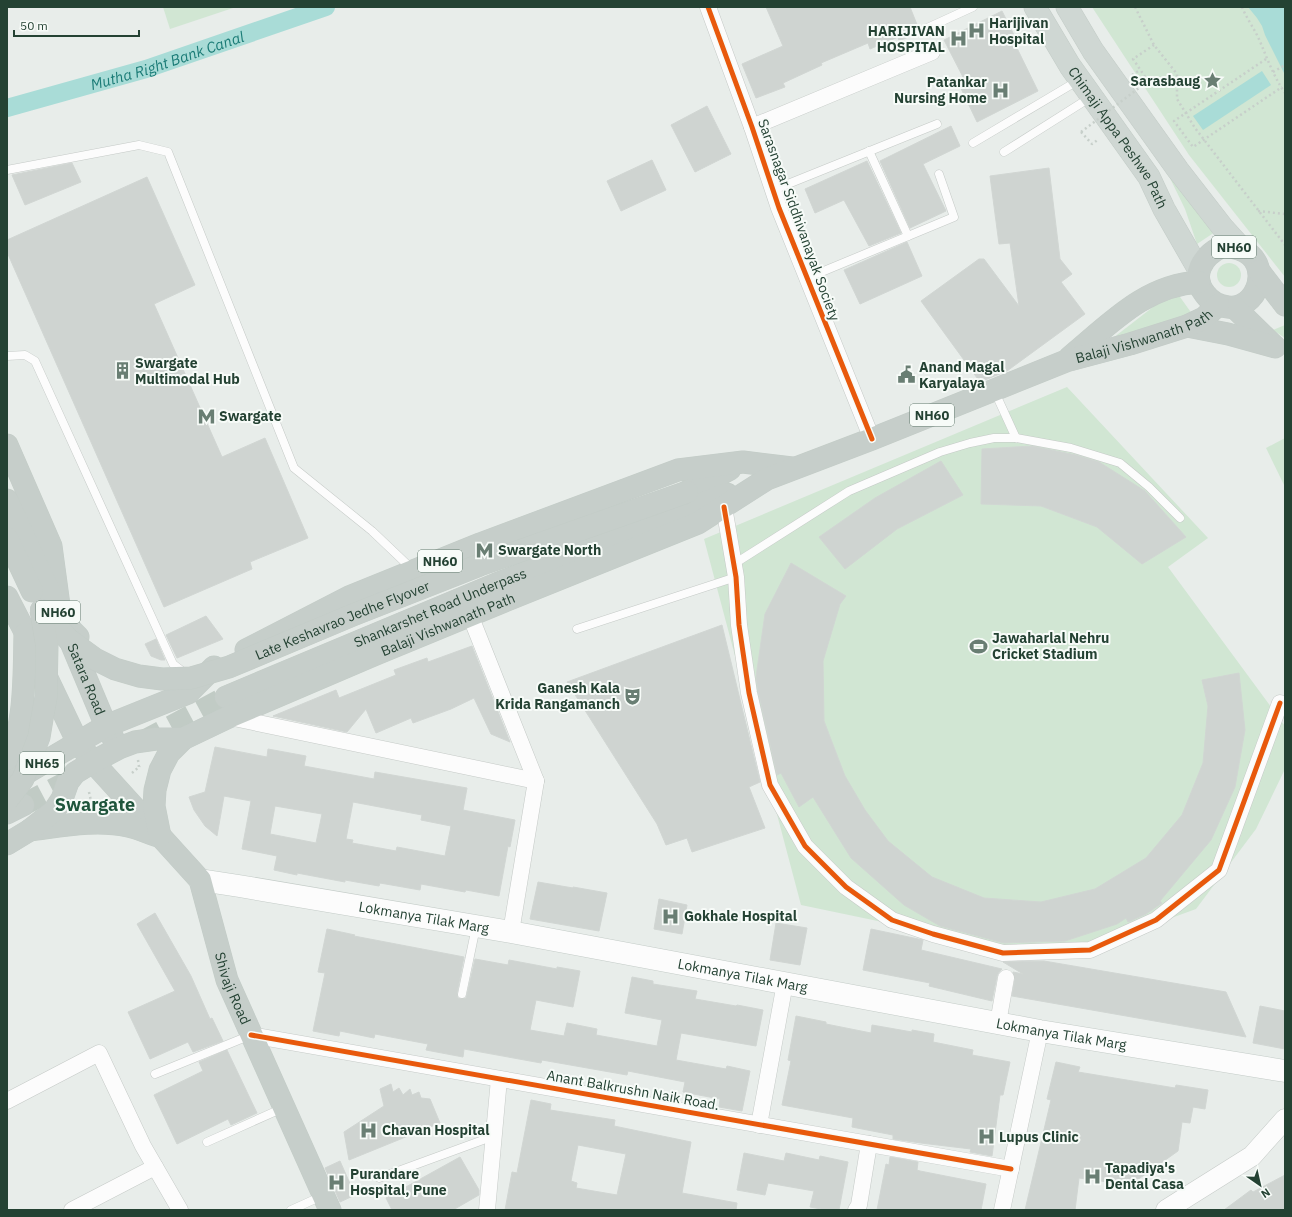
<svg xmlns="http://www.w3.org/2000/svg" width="1292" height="1217" font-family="'IBM Plex Sans',sans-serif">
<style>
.green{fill:#d1e6d3}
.water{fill:#a9dcd7}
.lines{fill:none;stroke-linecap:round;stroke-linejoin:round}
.canal{stroke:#a9dcd7;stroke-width:18}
.building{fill:#cfd4d1;stroke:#d1d6d3;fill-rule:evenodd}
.trunk-tunnel{stroke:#c1cbc5;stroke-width:22;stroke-dasharray:22 11;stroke-linecap:butt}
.service-casing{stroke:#c5cac7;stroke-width:9}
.minor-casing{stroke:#c5cac7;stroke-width:17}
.tertiary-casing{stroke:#c5cac7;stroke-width:21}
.secondary-casing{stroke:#c3cbc7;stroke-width:23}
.primary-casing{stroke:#c3ccc7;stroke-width:23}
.trunk-casing{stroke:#c3ccc7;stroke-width:23}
.path{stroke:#c7cfca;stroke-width:2.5;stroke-dasharray:2 3;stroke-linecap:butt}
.service{stroke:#fcfcfc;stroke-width:8}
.minor{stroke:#fcfcfc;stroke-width:16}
.tertiary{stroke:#fcfcfc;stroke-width:20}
.secondary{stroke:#fcfcfc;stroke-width:22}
.primary{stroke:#cfd7d3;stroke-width:22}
.trunk{stroke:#c6ceca;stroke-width:22}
.trunk-bridge-casing{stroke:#c3ccc7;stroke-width:23;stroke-linecap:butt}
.path-bridge{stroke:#c7cfca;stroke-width:2.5;stroke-dasharray:2 3;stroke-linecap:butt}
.trunk-bridge{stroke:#c6ceca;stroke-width:22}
.cycleway-casing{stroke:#f7fbf8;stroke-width:8}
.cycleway{stroke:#e8590c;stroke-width:5}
.labels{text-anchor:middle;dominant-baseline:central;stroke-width:4;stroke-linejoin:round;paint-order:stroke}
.shield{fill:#f7fbf8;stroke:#637a6e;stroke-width:1}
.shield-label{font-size:13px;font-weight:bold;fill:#244233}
.poi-label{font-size:14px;font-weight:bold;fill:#244233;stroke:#f7fbf8;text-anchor:start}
.street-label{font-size:14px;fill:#244233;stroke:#f7fbf8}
.water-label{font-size:15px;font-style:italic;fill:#1a7b76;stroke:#f7fbf8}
.district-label{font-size:18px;font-weight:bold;fill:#1f553c;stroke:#f7fbf8}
</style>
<rect width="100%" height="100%" fill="#e8edea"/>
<g class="green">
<path d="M163 7H236L170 29Z"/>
<path d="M1092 7H1285V277L1189 155Z"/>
<path d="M1168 174 1215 232 1197 244 1185 209Z"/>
<circle cx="1229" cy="275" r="12"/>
<path d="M1175 290 1195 318 1104 345Z"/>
<path d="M1285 325V338L1273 330Z"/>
<path d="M1067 387 1208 538 1168 567 1285 726V769L1256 829 1196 909 1070 955 1012 949 801 905 704 539Z"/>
<path d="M1285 438V487L1266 448Z"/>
</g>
<g class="water">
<path d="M1248 7H1285V75L1265 35 1262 26 1257 18Z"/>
<path d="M1262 71 1271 85 1203 130 1193 116Z"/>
</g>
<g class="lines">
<path class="canal" id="s1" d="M7 108 146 69 326 7"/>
</g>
<g class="building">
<path d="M766 7H910L920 32 899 41 898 37 870 49 868 43 821 63 822 65 783 83 785 87 756 98 742 64 783 46Z"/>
<path d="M1002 11 1016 39 1013 40 1038 91 977 122 957 80 963 77 944 40Z"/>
<path d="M707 106 731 154 695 172 671 125Z"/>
<path d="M951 126 960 146 923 164 946 211 910 228 880 161Z"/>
<path d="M652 160 666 190 621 211 607 181Z"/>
<path d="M867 161 901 233 869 246 844 200 815 213 805 189Z"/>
<path d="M72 163 81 182 25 205 12 175Z"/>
<path d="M1049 168 1060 259 1072 274 1061 282 1085 314 1007 371 980 382 921 301 979 259H984L1019 306 1010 243 999 244 990 176Z"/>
<path d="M147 177 195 285 154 304 222 457 265 438 308 538 250 562 252 569 164 607 7 252V240Z"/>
<path d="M907 242 922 276 860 304 844 270Z"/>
<path d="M1032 446 1076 455 1099 462 1145 491 1186 537 1142 564 1097 527 1041 506 981 504 982 449Z"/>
<path d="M941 461 963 495 897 529 845 569 819 537 875 498Z"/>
<path d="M791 563 846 596 840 604 823 661 824 721 845 776 865 810 888 841 932 877 984 898 1041 902 1095 889 1146 858 1182 815 1203 763 1208 706 1202 680 1239 673 1245 730 1235 787 1211 840 1160 901 1162 903 1146 914 1128 922 1126 918 1117 924 1065 941 1004 943 940 926 904 905 851 858 813 797 799 807 781 773 777 775 758 691 756 677 765 614Z"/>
<path d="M206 616 223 639 177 658 166 635Z"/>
<path d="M722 625 760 782 749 787 765 828 692 852 687 838 666 845 657 824 567 682Z"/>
<path d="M156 639 165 660H161L151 656 145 644Z"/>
<path d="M472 646 510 742 491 734 474 698 451 709 413 723 411 718 376 733 366 709 347 732 273 716 336 690 339 698 396 675 394 670 427 658 428 662Z"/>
<path d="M215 747 267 757 268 749 306 756 304 766 374 779 375 772 467 788 463 810 515 820 510 847 508 846 499 896 466 890 465 892 421 884 420 890 380 883 379 886 345 880V882L297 873V875L274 870 277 856 242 849 251 801 224 796 217 836 205 826 194 810 189 797 205 792ZM353 802 422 815 421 820 451 826 445 856 397 847 396 851 352 843 353 840 346 839ZM275 806 322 814 316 843 270 834Z"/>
<path d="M538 882 573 888V887L607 893 599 931 530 919Z"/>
<path d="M659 899 687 905 682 934 654 929Z"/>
<path d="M155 913 191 976 210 1019 212 1018 223 1041 193 1052 188 1042 150 1059 128 1012 175 991 137 924Z"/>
<path d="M776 923 807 928 800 965 770 960Z"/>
<path d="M327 929 355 935 354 936 464 957 457 993 458 998 461 999 466 998 467 995 475 959 508 965 509 960 557 969V967L580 971 573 1007 536 1000 530 1030 564 1036 567 1023 597 1029 596 1035 657 1046 662 1020 625 1013 632 977 653 981V984L697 991 695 999 736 1006 737 1005 763 1010 756 1046 681 1033 676 1060 726 1069 727 1066 750 1071 742 1111 719 1107 720 1099 683 1092 685 1082 628 1071 627 1075 542 1060 541 1063 464 1049 463 1057 426 1050 428 1044 375 1034 374 1038 340 1031 339 1036 313 1031 325 973 318 972Z"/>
<path d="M871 929 923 940 921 950 1002 969 999 972 997 976 992 1001 929 986 930 983 863 970Z"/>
<path d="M1044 961 1226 992 1246 1037 1012 996 1015 979 1013 972 1023 974 1003 962Z"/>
<path d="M1260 1006 1285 1011V1049L1253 1043Z"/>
<path d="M796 1016 826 1022V1024L871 1033 872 1025 912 1032V1030L934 1034 933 1042 973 1050 972 1055 1010 1062 1003 1095H1000L992 1156 970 1152 971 1149 921 1143 893 1139V1135L852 1127 853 1118 782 1105 791 1061 788 1060Z"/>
<path d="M227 1050 257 1113 231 1125 228 1119 177 1144 154 1095 203 1071 199 1062Z"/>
<path d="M1056 1062 1080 1067 1078 1072 1175 1088 1176 1085 1208 1090 1205 1109 1193 1107 1190 1123 1182 1122 1178 1151 1130 1185 1079 1178 1075 1210H1025L1051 1100 1047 1099Z"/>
<path d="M391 1084 393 1092 399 1088 403 1095 410 1089 412 1095 419 1092 421 1098 430 1099 440 1123 349 1160 344 1132 384 1106 380 1089Z"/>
<path d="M531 1100 551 1104 550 1110 615 1120 614 1126 691 1142 682 1193 737 1203 736 1210H505L512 1172 517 1173ZM578 1145 626 1154 617 1195 576 1188 577 1183 571 1181Z"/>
<path d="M744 1153 784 1161 786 1153 819 1160 820 1156 848 1162 839 1210H827L810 1207 814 1191 768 1183 765 1195 737 1190Z"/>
<path d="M460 1157 479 1190V1195L453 1210H392L386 1198Z"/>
<path d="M890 1157 918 1162 917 1170 920 1171 986 1184 981 1210H877L886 1164 889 1165Z"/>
<path d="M340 1161 355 1195 340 1202 325 1168Z"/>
<path d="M1285 1175V1210H1224L1251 1190 1253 1192Z"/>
</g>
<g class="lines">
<g class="trunk-tunnel">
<path d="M142 742 226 697"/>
<path d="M23 805 80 775"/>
</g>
<defs>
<g id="service">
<path d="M925 29 973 7"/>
<path d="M973 143 1079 80"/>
<path d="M869 151 908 236"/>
<path d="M1004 152 1091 97"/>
<path d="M7 170 139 145 168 152 294 468 372 531 413 570"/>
<path d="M773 190 937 124"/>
<path d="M807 278 954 217 939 174"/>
<path d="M7 356 25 355 35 361 173 664 186 674"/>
<path d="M994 390 1016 438"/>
<path d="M734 564 849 491 940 452 970 443 994 438H1016L1071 448 1120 463 1149 487 1180 518"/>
<path d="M577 629 736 577"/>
<path d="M462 994 476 927"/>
<path d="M155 1074 251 1035"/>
<path d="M207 1142 283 1108"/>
<path d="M379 1178 494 1136"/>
<path d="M291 1210 322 1196"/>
</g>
<g id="minor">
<path d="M708 7 752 127 779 208 872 439"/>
<path d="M752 127 932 52"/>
<path d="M724 507 736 577 739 625 749 693 770 785 805 846 846 887 892 920 933 934 1003 953 1090 950 1156 920 1219 870 1280 703"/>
<path d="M470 615 536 781 511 932"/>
<path d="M229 717 536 781"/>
<path d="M998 1023 1006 978"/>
<path d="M251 1035 1011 1169"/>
<path d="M7 1101 99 1053 143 1146 180 1210"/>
<path d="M759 1125 785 983"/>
<path d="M72 1210 155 1167"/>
<path d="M487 1210 499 1079"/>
<path d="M856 1210 859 1205 869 1144"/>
<path d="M1002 1210 1040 1031"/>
</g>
<path id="tertiary" d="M1166 1210 1252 1156 1285 1119"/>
<g id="secondary">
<path id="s2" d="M200 880 239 886 511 932 1040 1031 1285 1071"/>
</g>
<g id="primary">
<path id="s3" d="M1035 7 1070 66 1149 177 1164 209 1199 270"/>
<path d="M1067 7 1093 51 1178 170 1223 228 1243 250"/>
</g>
<g id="trunk">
<path d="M1221 247C1277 244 1264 311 1228 307 1218 306 1211 302 1205 294 1190 275 1203 256 1221 247Z"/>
<path d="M1259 271 1285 305"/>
<path d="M1235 308 1274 346"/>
<path d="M1187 326 1228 334 1275 347"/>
<path d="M1070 357C1110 324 1145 285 1199 282"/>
<path d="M7 445 51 546 61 620 78 637"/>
<path d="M687 492 730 469"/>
<path d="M7 500 51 595"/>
<path d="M7 538 32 591"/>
<path id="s4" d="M7 597 25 632 77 741 93 762 200 880 227 980 330 1210"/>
<path id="s5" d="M67 633 106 726 113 738"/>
<path d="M246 650 349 597 480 544 678 470 743 462 792 468"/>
<path id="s6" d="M226 697 496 584 727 494"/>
<path d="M7 759C26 730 24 669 25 634"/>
<path d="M16 779 106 726 188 693 214 667"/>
<path d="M7 813 23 805"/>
<path d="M30 830C62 826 96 819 128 826 138 828 148 833 158 836"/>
<path d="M160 836 154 806 155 790 160 770 169 753 183 739"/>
<path id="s7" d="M7 844 30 830 54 811 62 799 68 782 75 773 93 762 119 748 135 742 156 739H183L229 717 374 655 502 602 698 523 767 479 872 439 1066 361 1130 344 1187 326 1204 318 1218 305"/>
</g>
</defs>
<use href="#service" class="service-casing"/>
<use href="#minor" class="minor-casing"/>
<use href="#tertiary" class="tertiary-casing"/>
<use href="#secondary" class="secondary-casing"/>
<use href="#primary" class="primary-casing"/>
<use href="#trunk" class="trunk-casing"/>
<g class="path">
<path d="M1135 7 1154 45 1177 74V99L1195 128 1285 245"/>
<path d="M1242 7C1246 17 1253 27 1258 37 1267 57 1272 74 1285 93"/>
<path d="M1266 59 1174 121 1193 147 1282 87"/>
<path d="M1273 72 1285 65"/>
<path d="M1132 75 1140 70"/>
<path d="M1148 81 1133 59 1154 45"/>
<path d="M1081 132 1092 144 1099 139"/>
<path d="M1258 211 1285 214"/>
<path d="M138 760 139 767"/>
<path d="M132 773 140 766"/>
<path d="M89 792 91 801"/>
</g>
<use href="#service" class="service"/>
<use href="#minor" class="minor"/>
<use href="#tertiary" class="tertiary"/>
<use href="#secondary" class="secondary"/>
<use href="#primary" class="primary"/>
<use href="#trunk" class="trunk"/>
<defs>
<g id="trunk-bridge">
<path id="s8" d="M41 610 69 640 95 659 115 669 139 676 162 679 191 678 229 667 353 615 480 565 687 492"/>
<path d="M7 800 23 779 39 737 42 719 46 697 47 646 41 610"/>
</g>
</defs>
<use href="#trunk-bridge" class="trunk-bridge-casing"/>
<path class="path-bridge" d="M1081 132 1148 81"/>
<use href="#trunk-bridge" class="trunk-bridge"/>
<defs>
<g id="cycleway">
<path d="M708 7 752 127 779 208 872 439"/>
<path d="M724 507 736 577 739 625 749 693 770 785 805 846 846 887 892 920 933 934 1003 953 1090 950 1156 920 1219 870 1280 703"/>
<path d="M251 1035 1011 1169"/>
</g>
</defs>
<use href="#cycleway" class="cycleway-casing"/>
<use href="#cycleway" class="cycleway"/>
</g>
<defs>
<symbol id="hospital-bare" viewBox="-9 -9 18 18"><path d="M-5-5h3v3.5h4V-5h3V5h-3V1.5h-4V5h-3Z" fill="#697e73" stroke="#f7fbf8" stroke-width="2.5" paint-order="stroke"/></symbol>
<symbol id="sight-bare" viewBox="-9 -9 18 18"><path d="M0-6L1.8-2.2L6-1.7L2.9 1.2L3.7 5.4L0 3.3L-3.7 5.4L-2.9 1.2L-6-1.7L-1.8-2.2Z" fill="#697e73" stroke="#f7fbf8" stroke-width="2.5" paint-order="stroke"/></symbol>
<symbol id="building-bare" viewBox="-9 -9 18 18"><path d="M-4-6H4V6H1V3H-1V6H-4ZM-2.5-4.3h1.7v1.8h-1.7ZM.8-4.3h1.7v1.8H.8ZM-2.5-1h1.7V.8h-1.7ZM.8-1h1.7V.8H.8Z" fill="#697e73" stroke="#f7fbf8" stroke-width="2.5" paint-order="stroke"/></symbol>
<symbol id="civic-bare" viewBox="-9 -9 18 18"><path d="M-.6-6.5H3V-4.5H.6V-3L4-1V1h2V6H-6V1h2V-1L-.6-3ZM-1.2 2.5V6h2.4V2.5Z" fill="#697e73" stroke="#f7fbf8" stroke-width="2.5" paint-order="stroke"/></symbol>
<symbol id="metro-bare" viewBox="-9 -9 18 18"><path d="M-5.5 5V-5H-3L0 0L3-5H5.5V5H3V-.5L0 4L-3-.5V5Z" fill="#697e73" stroke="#f7fbf8" stroke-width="2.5" paint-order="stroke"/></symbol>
<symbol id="stadium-bare" viewBox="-9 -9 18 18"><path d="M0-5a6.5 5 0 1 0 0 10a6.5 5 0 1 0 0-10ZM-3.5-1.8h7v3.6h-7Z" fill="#697e73" stroke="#f7fbf8" stroke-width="2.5" paint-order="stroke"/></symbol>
<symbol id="theatre-bare" viewBox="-9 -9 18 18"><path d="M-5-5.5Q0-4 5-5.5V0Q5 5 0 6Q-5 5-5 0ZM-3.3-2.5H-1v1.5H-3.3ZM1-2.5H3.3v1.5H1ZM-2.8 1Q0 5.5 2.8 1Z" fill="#697e73" stroke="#f7fbf8" stroke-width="2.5" paint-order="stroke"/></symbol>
</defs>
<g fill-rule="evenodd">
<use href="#hospital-bare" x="964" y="18" width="25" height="25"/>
<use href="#hospital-bare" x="946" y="26" width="25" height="25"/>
<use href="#sight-bare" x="1200" y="68" width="25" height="25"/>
<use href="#hospital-bare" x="988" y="78" width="25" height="25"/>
<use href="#building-bare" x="110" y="358" width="25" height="25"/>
<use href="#civic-bare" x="894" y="362" width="25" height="25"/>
<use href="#metro-bare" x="194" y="404" width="25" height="25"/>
<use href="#metro-bare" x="472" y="538" width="25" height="25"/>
<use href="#stadium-bare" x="966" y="634" width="25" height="25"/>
<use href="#theatre-bare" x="620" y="684" width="25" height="25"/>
<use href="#hospital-bare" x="658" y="904" width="25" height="25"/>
<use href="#hospital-bare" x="356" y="1118" width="25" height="25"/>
<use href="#hospital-bare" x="974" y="1124" width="25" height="25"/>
<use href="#hospital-bare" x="1080" y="1164" width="25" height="25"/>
<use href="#hospital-bare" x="324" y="1170" width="25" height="25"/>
</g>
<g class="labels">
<g class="shield">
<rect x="1212" y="236" width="44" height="22" rx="3"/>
<rect x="910" y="404" width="44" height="22" rx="3"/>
<rect x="418" y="550" width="44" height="22" rx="3"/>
<rect x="36" y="601" width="44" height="22" rx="3"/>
<rect x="20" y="752" width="44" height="22" rx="3"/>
</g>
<g class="shield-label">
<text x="1234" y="247">NH60</text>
<text x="932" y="415">NH60</text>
<text x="440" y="561">NH60</text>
<text x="58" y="612">NH60</text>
<text x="42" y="763">NH65</text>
</g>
<g class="poi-label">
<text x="989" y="23">Harijivan<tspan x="989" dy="16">Hospital</tspan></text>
<text x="945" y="31" text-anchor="end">HARIJIVAN<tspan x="945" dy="16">HOSPITAL</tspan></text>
<text x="1200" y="81" text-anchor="end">Sarasbaug</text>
<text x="987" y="82" text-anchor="end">Patankar<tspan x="987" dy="16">Nursing Home</tspan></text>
<text x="135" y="363">Swargate<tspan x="135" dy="16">Multimodal Hub</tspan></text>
<text x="919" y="367">Anand Magal<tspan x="919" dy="16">Karyalaya</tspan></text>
<text x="219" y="416">Swargate</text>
<text x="498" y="550">Swargate North</text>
<text x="992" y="638">Jawaharlal Nehru<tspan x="992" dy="16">Cricket Stadium</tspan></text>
<text x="620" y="688" text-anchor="end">Ganesh Kala<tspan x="620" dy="16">Krida Rangamanch</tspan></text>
<text x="684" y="916">Gokhale Hospital</text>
<text x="382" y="1130">Chavan Hospital</text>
<text x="999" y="1137">Lupus Clinic</text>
<text x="1105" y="1168">Tapadiya's<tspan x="1105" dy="16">Dental Casa</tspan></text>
<text x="350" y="1174">Purandare<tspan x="350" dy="16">Hospital, Pune</tspan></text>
</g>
<g class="street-label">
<text stroke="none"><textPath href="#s3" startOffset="155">Chimaji Appa Peshwe Path</textPath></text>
<text transform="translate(799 220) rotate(70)">Sarasnagar Siddhivanayak Society</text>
<text stroke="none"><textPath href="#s7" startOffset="1261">Balaji Vishwanath Path</textPath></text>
<text stroke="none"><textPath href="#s6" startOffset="232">Shankarshet Road Underpass</textPath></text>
<text stroke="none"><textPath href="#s8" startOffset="335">Late Keshavrao Jedhe Flyover</textPath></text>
<text stroke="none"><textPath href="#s7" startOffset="506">Balaji Vishwanath Path</textPath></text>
<text stroke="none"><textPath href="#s5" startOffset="50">Satara Road</textPath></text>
<text stroke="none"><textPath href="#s2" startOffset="227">Lokmanya Tilak Marg</textPath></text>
<text stroke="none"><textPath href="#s2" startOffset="551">Lokmanya Tilak Marg</textPath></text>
<text stroke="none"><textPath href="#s4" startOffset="459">Shivaji Road</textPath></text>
<text stroke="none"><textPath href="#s2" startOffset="875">Lokmanya Tilak Marg</textPath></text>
<text transform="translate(633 1090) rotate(10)">Anant Balkrushn Naik Road.</text>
</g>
<g class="water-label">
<text stroke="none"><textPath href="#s1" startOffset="167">Mutha Right Bank Canal</textPath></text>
</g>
<g class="district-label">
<text x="95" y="804">Swargate</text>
</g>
</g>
<rect width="1292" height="1217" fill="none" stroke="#244233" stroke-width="16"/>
<g transform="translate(1260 1185) rotate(146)" stroke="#f7fbf8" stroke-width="3" paint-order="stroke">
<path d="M0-3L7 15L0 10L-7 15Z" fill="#244233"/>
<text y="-6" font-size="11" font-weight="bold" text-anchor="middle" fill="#244233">N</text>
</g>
<path d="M14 30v6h125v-6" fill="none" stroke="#244233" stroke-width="2"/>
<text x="20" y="30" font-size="12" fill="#244233" stroke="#f7fbf8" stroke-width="3" paint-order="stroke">50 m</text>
</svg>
